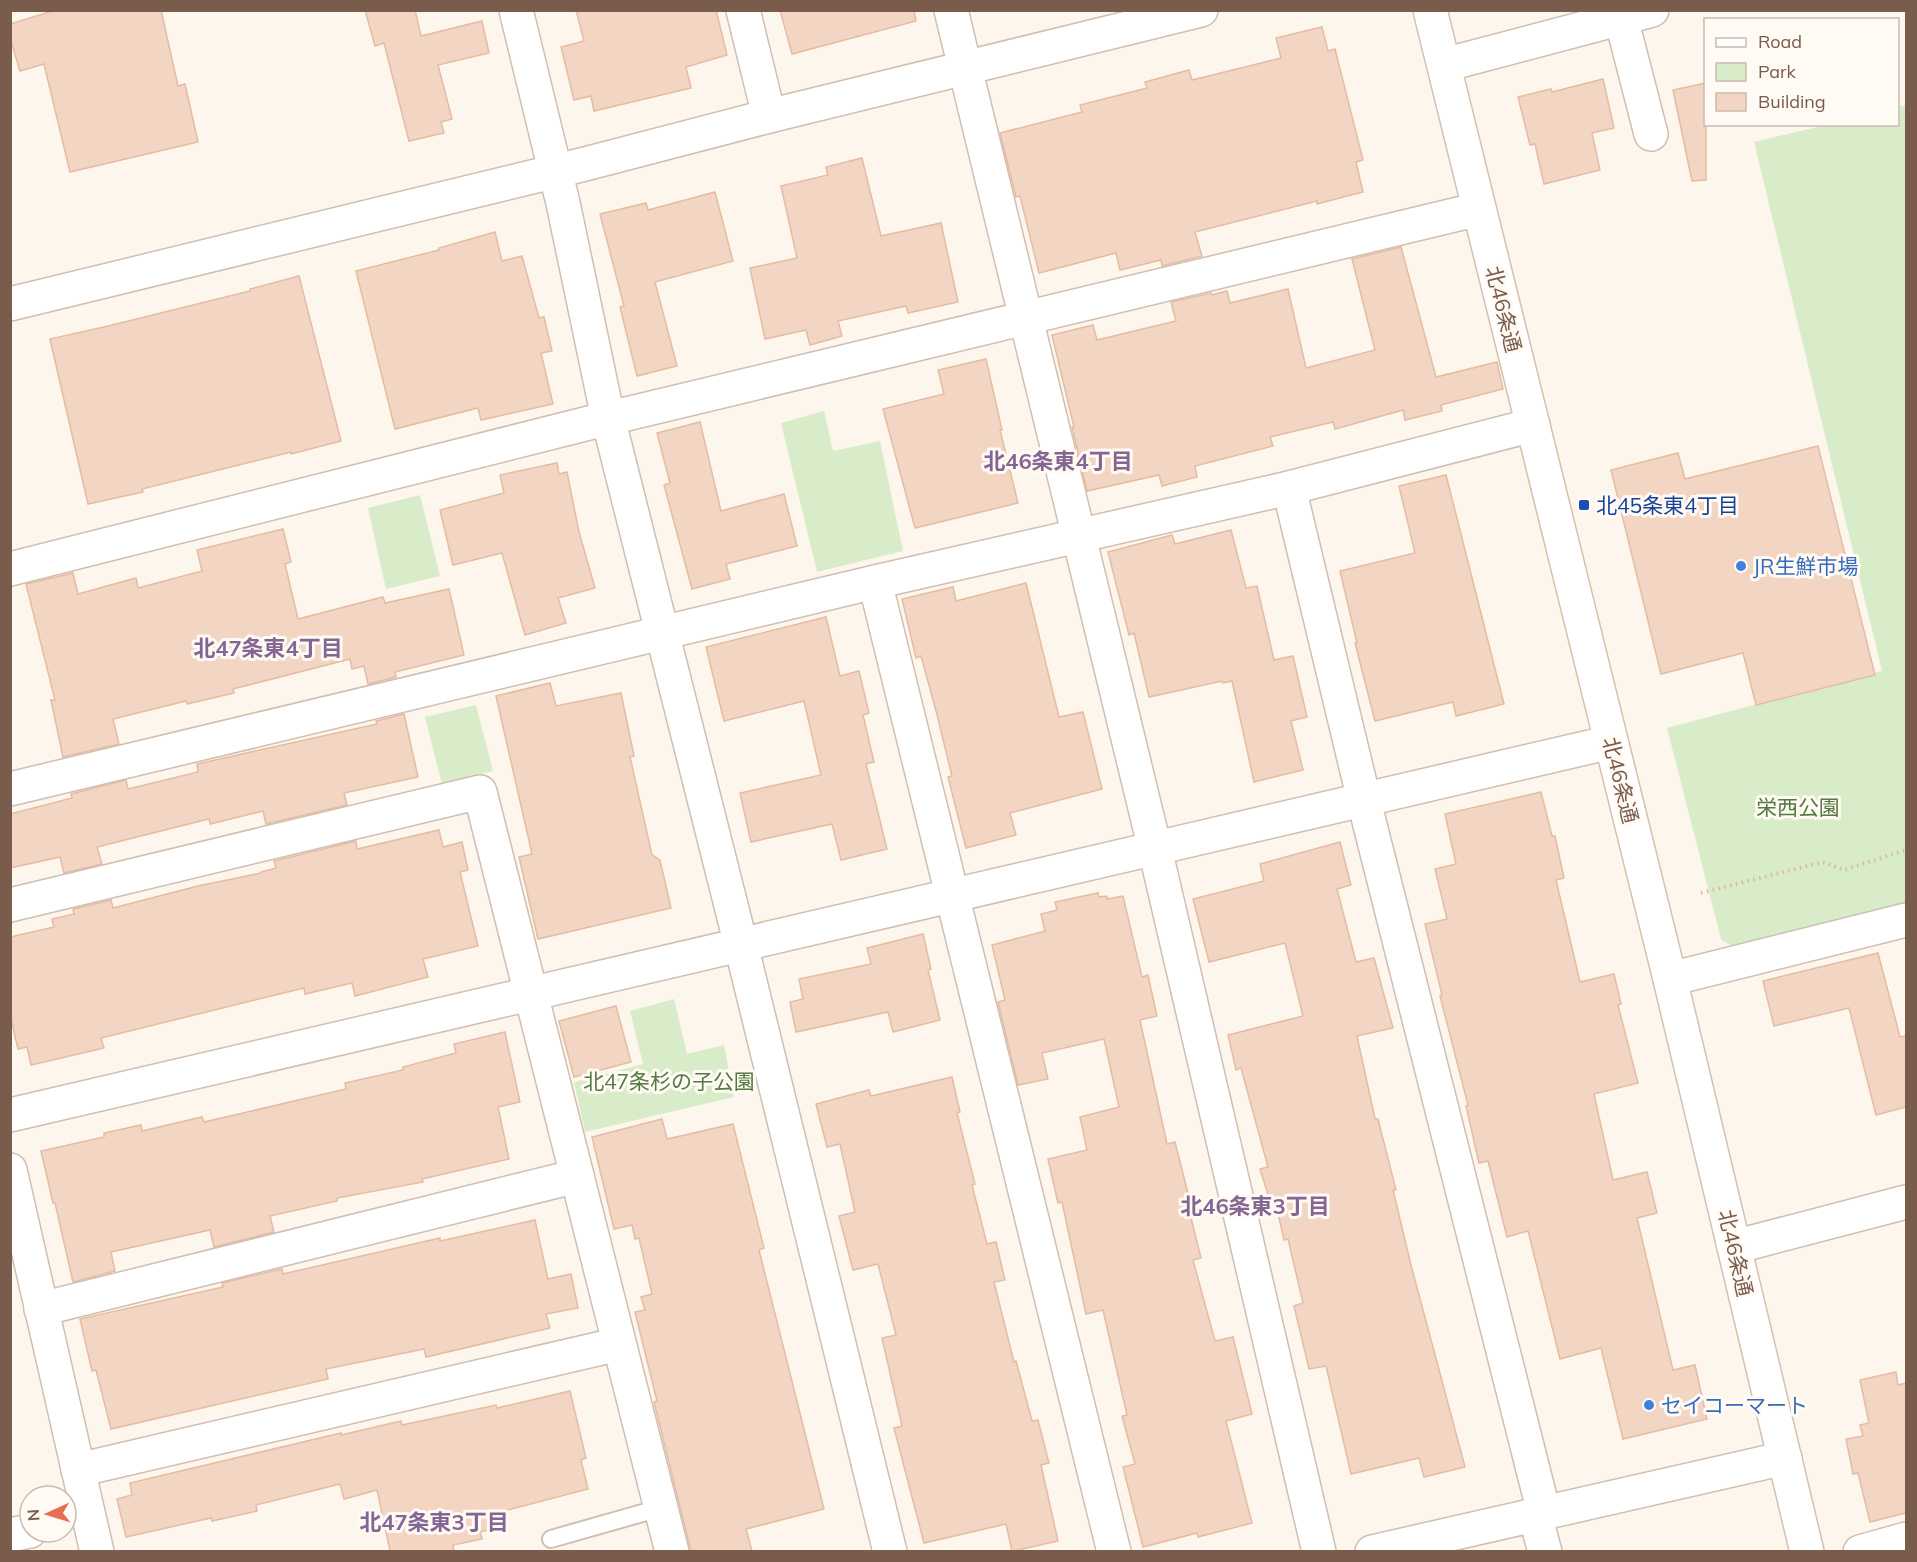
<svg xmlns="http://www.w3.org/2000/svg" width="1917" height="1562" font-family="Mulish,'Noto Sans JP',sans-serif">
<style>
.green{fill:#d8ecc9}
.building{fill:#f3d5c3;stroke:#e6bba3;stroke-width:1.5}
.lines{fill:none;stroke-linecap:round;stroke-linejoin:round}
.lane-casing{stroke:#d1beb0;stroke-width:20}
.street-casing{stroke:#d1beb0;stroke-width:36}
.secondary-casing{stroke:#d6c0b0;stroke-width:36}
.path{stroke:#d9b8a5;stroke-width:4;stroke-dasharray:1.5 4.5;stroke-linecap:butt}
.lane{stroke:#fff;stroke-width:16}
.street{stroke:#fff;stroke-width:33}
.secondary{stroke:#fff;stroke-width:33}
.transit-dot{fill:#1a4fb4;stroke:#fffaf3;stroke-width:2}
.shop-dot{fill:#3f7fe0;stroke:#fffaf3;stroke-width:2}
.labels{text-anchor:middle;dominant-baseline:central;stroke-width:6;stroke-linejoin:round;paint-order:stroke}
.street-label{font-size:21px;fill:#7a5c4d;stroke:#fffaf3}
.transit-label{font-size:21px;fill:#164399;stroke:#fffaf3;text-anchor:start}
.shop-label{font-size:21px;fill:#366cbe;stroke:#fffaf3;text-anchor:start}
.park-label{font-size:21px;fill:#537a41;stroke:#fffaf3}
.neighbourhood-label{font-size:22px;font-weight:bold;fill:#846695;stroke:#fffaf3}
</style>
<rect width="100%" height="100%" fill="#fdf6ec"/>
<g class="green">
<path d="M1906 105V903L1733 947 1721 939 1667 728 1882 671 1754 142 1826 125 1898 124V107Z"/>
<path d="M824 411 833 451 880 441 903 551 817 572 781 423Z"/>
<path d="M420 495 440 576 386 589 368 508Z"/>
<path d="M476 705 493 771 442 784 425 717Z"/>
<path d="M674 999 687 1054 724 1045 734 1097 585 1132 574 1082 643 1064 630 1011Z"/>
</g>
<g class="building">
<path d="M56 10H161L178 86 185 84 198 142 70 172 44 64 20 71 10 38V24Z"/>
<path d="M365 10H415L421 36 482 21 489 53 438 65 452 119 441 122 444 133 409 141 384 43 375 46Z"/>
<path d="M576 10H716L727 55 686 67 691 88 594 111 591 96 574 100 561 47 584 41Z"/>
<path d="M780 10H914L916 21 792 54Z"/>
<path d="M1322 27 1328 51 1335 49 1363 160 1356 162 1363 192 1317 204V201L1195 232 1202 256 1162 266 1161 260 1120 270 1116 253 1039 273 1020 196 1016 197 1000 133 1082 112 1080 105 1147 88 1145 82 1189 70 1192 80 1281 58 1276 38Z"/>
<path d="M1603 79 1614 128 1592 133 1600 170 1544 184 1535 144 1530 145 1518 97 1551 89 1552 92Z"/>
<path d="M1706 83V180L1692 181 1673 90Z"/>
<path d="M862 158 881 236 941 223 958 302 908 313 906 306 838 321 842 336 810 345 806 330 765 339 750 268 797 258 781 186 828 175 826 167Z"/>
<path d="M715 192 733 261 655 282 677 366 637 376 620 307 624 306 600 214 646 203 648 210Z"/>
<path d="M495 232 502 261 522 256 539 318 544 317 552 351 541 353 553 404 481 420 478 408 395 429 356 271 439 250V248Z"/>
<path d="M1401 247 1436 377 1497 362 1503 389 1441 405 1442 411 1405 420 1403 410 1335 429 1333 422 1270 437 1273 446 1195 466 1197 477 1162 486 1159 475 1087 491 1072 427H1074L1052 335 1093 325 1097 340 1176 321 1171 302 1211 293 1212 295 1227 291 1230 303 1288 289 1306 368 1375 350 1352 259Z"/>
<path d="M299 276 341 441 291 454V452L142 489 143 492 88 504 50 339 104 327 250 291V289Z"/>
<path d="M986 359 1002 430H1000L1018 503 915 528 883 409 944 394 938 370Z"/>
<path d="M700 422 721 511 784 494 797 546 726 564 730 579 692 589 664 485 670 483 657 433Z"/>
<path d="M1818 446 1875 675 1756 705 1743 653 1661 674 1611 470 1678 453 1685 479Z"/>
<path d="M557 463 559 474 567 472 579 532 595 588 558 598 566 623 525 635 502 553 453 565 440 510 504 493 500 475Z"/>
<path d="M1446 475 1504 704 1456 716 1453 702 1375 721 1355 643H1357L1340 571 1415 553 1399 486Z"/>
<path d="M283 529 291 562 285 564 298 619 383 597 385 603 449 589 464 655 395 672 396 677 368 684 364 666 352 669 350 659 233 689 234 693 187 704 186 701 113 719 119 744 63 757 51 700H55L26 584 73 573 78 594 136 578 138 588 202 571 197 550Z"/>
<path d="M1231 530 1246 588 1257 586 1274 660 1293 656 1307 717 1291 721 1303 770 1254 782 1232 681 1223 683 1222 681 1149 697 1134 633 1129 635 1108 552 1172 535 1175 544Z"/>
<path d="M1026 583 1059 717 1083 712 1102 789 1010 813 1016 835 966 848 948 777 952 776 936 711 921 656 916 658 902 599 953 587 956 601Z"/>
<path d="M826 617 840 676 859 671 869 713 863 715 874 762 866 764 887 849 841 860 832 824 751 842 740 793 821 775 804 701 724 721 706 647Z"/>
<path d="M550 683 556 706 621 693 634 756 630 757 652 855 660 860 671 908 538 939 519 857 532 854 496 696Z"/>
<path d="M404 714 418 777 344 793 347 805 266 824 263 811 210 824 209 819 97 847 102 864 64 873 60 857 10 868V814L72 798 71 794 126 780 128 789 198 772 197 764 377 724 376 721Z"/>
<path d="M1541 792 1552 836H1555L1564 878 1556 880 1580 982 1614 974 1621 1004 1618 1005 1638 1083 1594 1094 1613 1180 1647 1172 1657 1213 1637 1218 1673 1370 1695 1365 1707 1419 1623 1439 1601 1348 1560 1359 1528 1231 1507 1237 1488 1161 1479 1163 1466 1106 1468 1105 1440 996 1442 995 1425 924 1447 919 1435 869 1456 864 1445 814Z"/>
<path d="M439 830 443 847 462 842 468 870 460 872 478 946 423 959 428 977 355 996 352 983 305 994 304 988 101 1038 104 1048 31 1065 27 1047 18 1049 10 1015V937L54 927 52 919 74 914 73 909 111 900 113 908 198 886 261 873V872L276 868 274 861 356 841 357 849Z"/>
<path d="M1340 842 1351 885 1337 889 1356 962 1374 958 1393 1028 1357 1036 1375 1119H1378L1396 1190H1393L1411 1265 1465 1467 1424 1477 1419 1458 1351 1474 1326 1366 1309 1369 1294 1306 1303 1303 1288 1239 1284 1240 1275 1200 1270 1201 1260 1169 1268 1167 1241 1068 1236 1070 1228 1035 1303 1016 1285 943 1209 962 1193 899 1264 881 1260 864Z"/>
<path d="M1098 893 1099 897 1107 896V899L1123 896 1142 977 1148 975 1157 1016 1140 1020 1167 1144 1175 1142 1194 1217 1191 1218 1201 1258 1193 1260 1215 1341 1233 1337 1252 1414 1226 1421 1252 1523 1198 1537 1197 1533 1143 1547 1123 1467 1135 1464 1122 1416 1127 1415 1103 1310 1086 1314 1062 1202 1058 1203 1048 1159 1087 1150 1080 1117 1119 1107 1104 1039 1042 1053 1048 1079 1018 1085 998 1002 1005 1000 992 945 1045 931 1041 914 1057 910 1055 902Z"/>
<path d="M923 934 931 969 928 970 940 1020 893 1032 888 1012 796 1032 790 1002 803 999 799 979 871 964 867 948Z"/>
<path d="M1878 953 1900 1037 1906 1036V1107L1876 1115 1849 1008 1774 1026 1763 981Z"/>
<path d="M616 1006 631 1062 574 1077 559 1021Z"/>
<path d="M505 1032 520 1102 498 1107 509 1159 422 1179 423 1182 337 1198V1201L270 1216 274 1232 214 1247 210 1230 111 1252 115 1271 73 1282 55 1203H53L41 1151 104 1137V1133L141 1125 142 1131 202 1117 204 1122 346 1089 345 1083 403 1070V1067L456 1053 454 1044Z"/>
<path d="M952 1077 960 1112 957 1113 975 1184 972 1185 987 1244 996 1242 1005 1280 994 1282 1014 1362 1016 1361 1032 1421 1038 1420 1049 1463 1041 1465 1058 1541 1014 1551H1012L1006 1524 924 1543 894 1428 902 1426 882 1338 896 1335 878 1264 853 1270 839 1216 855 1212 840 1144 827 1147 816 1104 869 1090 871 1096Z"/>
<path d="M662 1119 667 1139 733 1124 764 1248 759 1250 824 1509 746 1529 752 1551H691L654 1402 657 1401 635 1312 645 1310 641 1297 652 1294 639 1238 635 1239 632 1225 614 1229 592 1137Z"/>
<path d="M535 1220 548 1279 571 1274 578 1308 546 1314 550 1328 426 1357 424 1349 326 1369 328 1379 111 1429 96 1370 92 1371 80 1319 223 1287 222 1283 282 1269 283 1274 440 1238V1241Z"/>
<path d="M1896 1372 1898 1385 1906 1383V1513L1870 1522 1858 1473 1853 1474 1846 1439 1863 1436 1860 1425 1869 1423 1860 1380Z"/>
<path d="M570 1391 586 1458 581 1460 588 1489 504 1511 507 1525 480 1532 482 1539 453 1545 454 1551H390L377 1490 344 1499 340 1484 256 1505 257 1511 212 1521 211 1518 126 1537 117 1499 132 1495 130 1483 341 1433V1435L401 1421 402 1425 496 1405 497 1408Z"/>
</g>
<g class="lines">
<defs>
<path id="lane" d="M551 1539 660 1508"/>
<g id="street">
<path d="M516 10 563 203 608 418 741 945 890 1552"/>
<path d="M743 10 769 116"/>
<path d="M951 10 1155 849 1319 1552"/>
<path d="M1619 10 1651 134"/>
<path d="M1444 65 1652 10"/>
<path d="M10 304 585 164 769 116 1201 10"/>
<path d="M1289 488 1370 825 1544 1513"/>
<path d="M10 569 589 423 1479 209"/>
<path d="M875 582 1114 1552"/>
<path d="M10 789 875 582 1289 488 1533 425"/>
<path d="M10 905 480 792 672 1552"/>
<path d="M1670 979 1906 920"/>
<path d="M10 1115 1611 742"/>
<path d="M10 1170 97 1552"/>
<path d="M1734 1247 1906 1202"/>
<path d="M41 1309 577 1176"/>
<path d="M78 1470 619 1344"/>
<path d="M1535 1515 1545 1552"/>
<path d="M10 1535 30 1531"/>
<path d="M1372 1552 1785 1458"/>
<path d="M1860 1552 1906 1539"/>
</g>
<path id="secondary" d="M1430 10 1670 979 1807 1552"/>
</defs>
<use href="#lane" class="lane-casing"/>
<use href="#street" class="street-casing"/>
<use href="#secondary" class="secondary-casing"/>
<path class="path" d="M1701 893 1823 862 1844 870 1906 850"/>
<use href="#lane" class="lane"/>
<use href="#street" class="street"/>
<use href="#secondary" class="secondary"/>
</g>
<rect class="transit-dot" x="1578" y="499" width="12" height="12" rx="3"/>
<g class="shop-dot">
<circle cx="1741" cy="566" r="6"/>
<circle cx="1649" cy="1405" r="6"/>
</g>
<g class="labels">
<g class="street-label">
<text transform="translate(1504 309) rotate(76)">北46条通</text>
<text transform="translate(1621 780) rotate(76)">北46条通</text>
<text transform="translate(1736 1253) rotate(77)">北46条通</text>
</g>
<g class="transit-label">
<text x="1596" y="505">北45条東4丁目</text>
</g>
<g class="shop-label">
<text x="1753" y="566">JR生鮮市場</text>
<text x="1661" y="1405">セイコーマート</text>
</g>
<g class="park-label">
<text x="1798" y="807">栄西公園</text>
<text x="669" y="1081">北47条杉の子公園</text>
</g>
<g class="neighbourhood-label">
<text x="1058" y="461">北46条東4丁目</text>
<text x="268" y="648">北47条東4丁目</text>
<text x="1255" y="1206">北46条東3丁目</text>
<text x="434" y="1522">北47条東3丁目</text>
</g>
</g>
<rect width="1917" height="1562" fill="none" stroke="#7a5c4d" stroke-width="24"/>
<rect x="1704" y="18" width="195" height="108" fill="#fffaf3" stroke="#cabbb1" stroke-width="1.5"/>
<rect x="1716" y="38" width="30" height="9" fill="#ffffff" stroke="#cabbb1" stroke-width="1.5"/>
<text x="1758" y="48" font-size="18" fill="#7a5c4d">Road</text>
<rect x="1716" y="63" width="30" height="18" fill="#d8ecc9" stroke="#cabbb1" stroke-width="1.5"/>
<text x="1758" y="78" font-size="18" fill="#7a5c4d">Park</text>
<rect x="1716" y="93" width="30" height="18" fill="#f3d5c3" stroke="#cabbb1" stroke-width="1.5"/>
<text x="1758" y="108" font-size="18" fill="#7a5c4d">Building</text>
<g transform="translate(48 1514) rotate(266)"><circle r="28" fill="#fffaf3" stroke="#cabbb1" stroke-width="1.5"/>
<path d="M0-4.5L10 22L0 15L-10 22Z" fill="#e76f51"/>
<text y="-9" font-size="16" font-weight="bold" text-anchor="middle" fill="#7a5c4d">N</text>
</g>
</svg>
